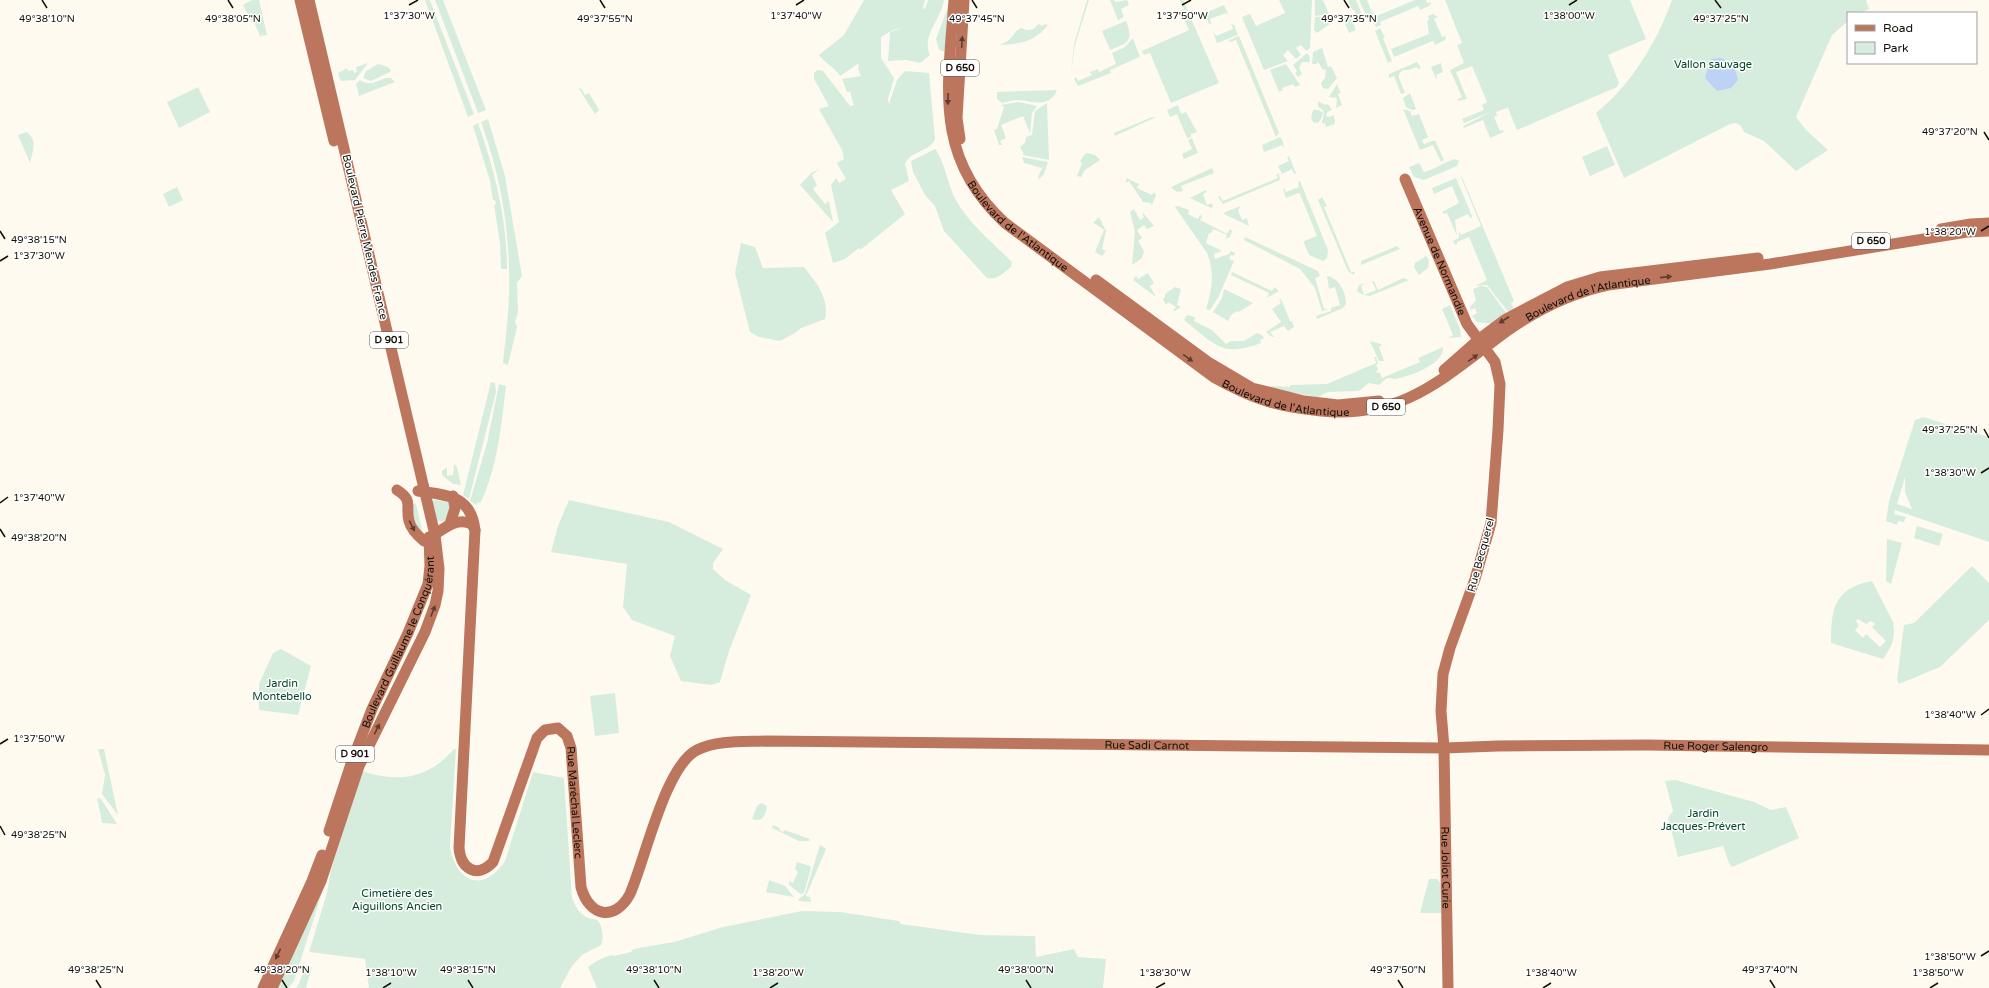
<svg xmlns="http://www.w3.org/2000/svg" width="1989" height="988" font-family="'Varela Round',sans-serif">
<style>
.green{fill:#d6edde;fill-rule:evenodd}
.water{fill:#bdd2f4}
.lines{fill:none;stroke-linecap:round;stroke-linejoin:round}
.major{stroke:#bc765e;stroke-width:11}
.oneway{fill:#5f3d2e}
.ticks{fill:none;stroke:#130f07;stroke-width:1.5}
.labels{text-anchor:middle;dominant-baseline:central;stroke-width:3;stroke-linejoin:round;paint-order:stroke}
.shield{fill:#fff;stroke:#5a5751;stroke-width:1}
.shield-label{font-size:10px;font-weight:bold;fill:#130f07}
.park-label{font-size:11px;fill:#024627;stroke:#fff}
.street-label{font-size:11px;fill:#130f07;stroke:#fff}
.ticks-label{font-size:10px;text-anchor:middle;fill:#130f07;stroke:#fff;stroke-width:3;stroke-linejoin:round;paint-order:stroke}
</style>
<rect width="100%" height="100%" fill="#fffaf0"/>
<g class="green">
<path d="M252 0H259L267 35 260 36 254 22 252 23 243 5Z"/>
<path d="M425 0H429L431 3 474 114 468 117Z"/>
<path d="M435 0H443L486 110 478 113Z"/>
<path d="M864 0H925L923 8 925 9 928 0H944C941 20 921 36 930 55L920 63 906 60 888 61 890 32 902 28 893 30 881 37V58L894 78 888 99 889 104 897 80 905 71 929 73 935 139C929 153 911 150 905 164L909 181 891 190 905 214 860 250 859 248 845 259 833 263 825 233 839 222 831 185 836 178 839 183 846 179 837 163 844 159 842 150 819 109 829 106 814 79V73L817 70 823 71 850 106 854 105 850 92H847L842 79 861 76 858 69 859 63 840 76C833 66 826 64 819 55L844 35Z"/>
<path d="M1087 0H1089L1075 45 1071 73 1074 44Z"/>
<path d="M1110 0H1114L1115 2 1127 0 1129 5 1121 9 1124 17 1118 20Z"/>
<path d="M1180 0H1183L1219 83 1171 103 1150 53 1144 55 1142 51 1189 30 1180 11 1184 9Z"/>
<path d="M1279 0H1312L1310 48 1306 51 1301 45 1296 48 1301 55 1296 59 1288 50 1283 55 1288 61 1264 70 1242 17 1250 14 1256 26 1285 13Z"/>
<path d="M1315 0H1323L1329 14 1315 16Z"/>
<path d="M1348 0H1356L1363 17 1355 16V11L1352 9Z"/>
<path d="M1359 0H1367L1374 17 1415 0H1426L1427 3 1431 2V3L1429 6 1420 10 1418 6 1380 22 1381 25 1376 27 1372 18 1368 20Z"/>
<path d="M1445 0H1630L1646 39 1608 55 1619 83 1617 87 1517 130 1507 106V108L1496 112 1497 116 1494 117 1500 131 1503 130 1504 132 1490 138 1483 120 1464 128 1463 126 1491 112 1464 123 1462 119 1484 110 1482 105 1487 102 1472 66 1456 72 1467 99 1458 101V99L1462 97 1450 70 1464 63 1457 45 1462 43Z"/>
<path d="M1672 0H1866L1869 9 1860 13H1848V21L1832 35 1796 117 1806 130 1828 150 1796 171 1764 141 1744 132 1741 126 1736 123 1730 124 1624 178 1596 113C1631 85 1657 42 1672 0Z"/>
<path d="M1224 5 1229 16 1226 13 1210 19 1211 24H1209L1205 13Z"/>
<path d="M948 7 946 52 939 50 936 39Z"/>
<path d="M1350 14 1356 30 1349 33 1343 19Z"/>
<path d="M1433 14 1438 17 1434 19 1442 37 1446 36 1445 40 1435 45 1433 41 1394 57 1391 49 1429 34 1427 21 1429 20 1428 16Z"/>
<path d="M1330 16 1333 22 1317 33 1314 30 1315 17Z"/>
<path d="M1126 21C1134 41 1128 43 1110 50L1102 31Z"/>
<path d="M1038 24 1043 26 1044 24 1048 25C1035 42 1020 44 999 45 1016 39 1011 33 1021 28 1027 31 1034 31 1038 24Z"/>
<path d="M1231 24 1234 25 1238 35 1217 43 1213 32 1216 36 1233 29Z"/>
<path d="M1380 28 1385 37 1383 38 1392 61 1388 63 1375 31Z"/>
<path d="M1239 36 1279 133 1276 137 1236 40 1230 42 1229 40Z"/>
<path d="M1133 38 1140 57 1110 70 1111 73 1078 86 1074 79 1076 77 1078 81 1092 75 1090 72 1098 69 1099 72 1116 64 1112 53 1125 47Z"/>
<path d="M1322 48 1328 67 1331 66 1337 78 1328 89 1323 88 1321 83 1325 78 1326 69 1323 70 1318 62 1316 64H1312L1313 52Z"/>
<path d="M1307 53 1310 57 1309 64 1308 62H1302L1299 68 1302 74 1298 77 1295 73 1297 71 1293 65Z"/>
<path d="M1417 62 1421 68 1418 69 1416 67 1409 70H1403L1399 74V78L1405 93 1401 94 1394 76 1389 78V74Z"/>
<path d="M368 63 355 80 341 81 338 73 347 68 348 71 353 70 354 73 357 72 356 67Z"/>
<path d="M1441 63 1443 72 1436 75 1437 79H1436L1431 67Z"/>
<path d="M378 64 388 67 391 70 390 72 371 81 363 78 366 71Z"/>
<path d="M1286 64 1300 85 1295 87 1293 84 1282 88 1283 90 1279 92 1270 70Z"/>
<path d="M386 78H391L395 82 359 96 356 84 360 80C370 87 376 81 386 78Z"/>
<path d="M1337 84 1341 93 1338 94 1342 105 1336 108 1337 98 1329 97Z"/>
<path d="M198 87 210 112 179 128 167 102Z"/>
<path d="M581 88 585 95 589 93 599 110 595 114 579 89Z"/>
<path d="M1057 90C1049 109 1033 101 1018 100 1012 100 1007 102 1002 103L997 99V92Z"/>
<path d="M1410 93 1416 109 1412 110 1406 107 1403 98Z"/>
<path d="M1318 101 1325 105 1328 104 1332 110 1327 112 1326 116 1329 117 1334 115 1335 124 1326 127 1325 123 1322 124C1322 117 1328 111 1318 107Z"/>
<path d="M1018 102 1037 106 1032 113 1030 133 1023 116 1001 125 1006 138 1000 141 1002 145H999L994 130 997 129 1004 107 1001 105Z"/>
<path d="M1047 103 1049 160 1022 155 1024 154 1020 147 1025 143 1026 137 1032 135 1035 111Z"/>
<path d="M1178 105 1181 114 1186 112 1197 132 1191 134V137L1187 138 1177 114 1170 117 1167 110Z"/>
<path d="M1403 109 1410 111 1412 116 1419 114 1428 137 1422 140 1424 144 1435 140 1444 160 1441 162 1433 145 1420 150Z"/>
<path d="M1313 110H1319L1323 113 1321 119 1318 123 1313 122 1311 118Z"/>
<path d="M1152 117H1156L1115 136 1114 133Z"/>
<path d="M488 119 505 176 522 276 517 283 518 312 515 322 517 327 508 365 503 363C506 334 510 304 509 275 509 222 499 172 481 122Z"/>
<path d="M478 123C495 171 507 219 507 269H501L500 243 494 205 496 204 495 200H493L490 181 473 126Z"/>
<path d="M26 132C38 139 33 151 30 163L18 135Z"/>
<path d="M1280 137 1283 141 1284 149 1282 145 1264 152 1262 145Z"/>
<path d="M1192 138 1198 153 1184 159 1182 154 1192 149 1188 140Z"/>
<path d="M1607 146 1615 165 1590 176 1582 157Z"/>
<path d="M935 149C944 159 948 186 956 200 970 225 992 242 1012 262L1011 267C1004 272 997 281 987 278L944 231 935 206 925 195 913 172 911 161Z"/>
<path d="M1087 153 1095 155 1100 160 1085 170 1081 177 1077 176 1082 163 1080 161 1084 155Z"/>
<path d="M1289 156 1296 173 1294 174 1292 169 1282 174 1278 166 1289 161 1287 157Z"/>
<path d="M1022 157 1048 162 1044 174 1039 179 1038 177 1042 168 1024 163Z"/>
<path d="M1454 159 1459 161 1457 166 1424 180 1414 177 1409 167 1419 163 1424 172C1436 169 1443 163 1454 159Z"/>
<path d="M1212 168 1214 173 1181 186 1183 191 1177 192 1171 187Z"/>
<path d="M819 169 812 175 817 185 813 189 825 204 829 201 833 222 800 185 811 173Z"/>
<path d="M1279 173 1280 180 1223 204 1218 197 1220 196 1223 201 1278 178 1276 175Z"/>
<path d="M1461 177H1462L1514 301 1511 303 1514 309 1509 313 1487 285 1475 286 1487 280 1469 237 1457 242V244L1455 245 1453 241 1459 238V231L1461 235 1481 226Z"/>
<path d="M1126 178 1139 184 1137 188 1152 195 1154 192 1156 195 1152 205 1150 203 1143 202 1129 181 1126 183Z"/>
<path d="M1456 178 1472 216 1471 219 1468 214 1455 220 1457 236 1447 213 1444 214 1442 212 1459 203 1452 186 1434 194 1432 188Z"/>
<path d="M1300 181 1328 250 1327 258 1323 261 1309 255 1304 243V241L1317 236 1300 194 1298 193 1286 198 1283 189 1284 188 1286 192 1299 187 1298 182Z"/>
<path d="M177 187 183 200 169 207 163 194Z"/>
<path d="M1206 190 1207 192 1203 194 1207 205 1212 203 1213 207 1211 208 1190 198Z"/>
<path d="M1322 197 1327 206 1324 207 1351 272H1355L1354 275 1348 271 1318 200Z"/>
<path d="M1178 206 1189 210 1188 214 1198 219 1200 215 1202 216 1200 220 1227 234 1230 229 1232 231 1230 237 1225 239 1227 235 1213 229 1211 233H1209L1206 243 1222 251 1214 254 1215 259 1229 254 1231 251 1235 253 1234 256 1231 255 1229 259 1234 261 1218 298 1210 310 1206 309C1212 289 1215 273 1207 253L1175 207Z"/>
<path d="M1241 206 1238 210 1242 220 1247 218 1249 226 1224 214 1225 212Z"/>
<path d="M1134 209 1140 220 1144 217 1142 213 1144 214 1154 226 1147 229 1144 225 1137 230 1142 238 1138 241 1144 251 1142 258 1132 265 1135 232 1130 212Z"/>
<path d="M1099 217 1106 231 1102 249 1106 251 1102 256 1095 252 1104 230 1094 223 1092 224Z"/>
<path d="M1245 237 1318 271 1320 276 1315 278 1324 309H1329L1322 311 1315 288 1300 269 1244 240Z"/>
<path d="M741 243 755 247 763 268 804 267C816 282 830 299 825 319L801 328 795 333 780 341 759 337 750 332 735 273Z"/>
<path d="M1397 246 1400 249 1361 265V261Z"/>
<path d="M1426 256 1429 260 1428 268 1419 275 1414 267 1415 263Z"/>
<path d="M1232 272 1272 291 1274 287 1279 291 1267 298 1269 293 1231 275Z"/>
<path d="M1148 273 1154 283 1150 286 1156 297 1133 280 1136 276 1138 279Z"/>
<path d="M1327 276C1339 278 1346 292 1346 304L1343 308 1317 319 1316 316 1331 311V308L1340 305 1335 287 1329 289Z"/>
<path d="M1403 278 1409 280 1370 296 1363 295 1357 291 1359 285 1365 283 1361 286 1364 295 1376 290 1372 281H1374L1378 290Z"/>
<path d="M1481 286 1487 287 1507 314 1492 324 1477 322 1472 316 1477 313 1475 308 1471 310 1470 307 1476 300 1473 289Z"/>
<path d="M1175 287 1181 289 1177 305 1181 307 1175 311H1173L1176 307 1168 302 1166 305 1163 299 1165 297V294Z"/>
<path d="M1224 289 1253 303 1239 312 1237 311 1231 315 1228 321 1213 312 1222 298Z"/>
<path d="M1281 299 1290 321H1292L1294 327 1288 331 1284 326 1270 332 1274 337H1272L1266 332 1281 322 1272 309 1281 303 1279 300Z"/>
<path d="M1450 305 1460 329 1461 337 1448 338 1453 335 1442 309Z"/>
<path d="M1187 315 1195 317 1194 321 1212 330 1226 344 1231 341H1244L1257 333 1262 335 1264 338 1260 340 1261 343C1222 358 1214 344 1184 320Z"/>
<path d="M1370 341 1381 344 1382 345 1379 347 1384 361H1379Z"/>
<path d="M1443 347C1445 364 1409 377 1395 379 1393 379 1391 378 1389 378 1385 378 1382 383 1379 385L1369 383 1359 391 1328 392 1318 397 1266 388 1272 386 1290 387V385L1327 384 1376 363 1374 357H1376L1378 363 1376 365 1378 369 1376 372 1380 373 1382 378 1420 362 1418 358Z"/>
<path d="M491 382 495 383 496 392 469 499 463 495Z"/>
<path d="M499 384 506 386C501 427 498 465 481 502L477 503 476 505 470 501 487 443Z"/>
<path d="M1923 417 1989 437V542L1895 510 1894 514 1906 517 1904 522 1898 521 1897 525 1886 521 1889 501 1915 420ZM1905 477V492L1912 509 1897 504Z"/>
<path d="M454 464 457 467 461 485 453 484 442 475V471L447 467V476L453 475Z"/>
<path d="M434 500 448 502 451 506 445 522 437 521 432 501Z"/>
<path d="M569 500 669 522 723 549 713 563V569L725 580 751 595 729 651 720 682 711 685 681 681 670 656 675 636 632 620 623 607 627 564 551 552 558 526Z"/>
<path d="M414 503 416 504 423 534C416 527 408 514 414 503Z"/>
<path d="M1917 526 1943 534 1939 546 1914 538Z"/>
<path d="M1887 539 1902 543 1891 584 1886 581Z"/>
<path d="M1972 566 1989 583V620L1940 667 1899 684 1897 680 1904 625 1914 623Z"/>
<path d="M1872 581 1893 622C1896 637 1892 647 1883 659L1831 643C1831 609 1834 588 1872 581ZM1858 619 1866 624 1871 621 1875 624 1872 627 1886 641 1880 647 1866 634 1863 638 1855 630 1859 626 1856 621Z"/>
<path d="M281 649 311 666 298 715 259 710V684L273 653Z"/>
<path d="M615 693 619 733 595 736 590 696Z"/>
<path d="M98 749H104L118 815 102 794 105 775Z"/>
<path d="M454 749H456L450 847C456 882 483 894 505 861L533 772 564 778 572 898C575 905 578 912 585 916 588 919 593 918 597 920 603 925 604 939 601 945L582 955 572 966 560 988H369L365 959 309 952 327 893 331 870 362 771C399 783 428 779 454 749Z"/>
<path d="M1675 780 1754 802 1771 810 1786 807 1799 838 1732 867 1729 863 1723 846 1678 857 1668 818 1673 811 1665 781Z"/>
<path d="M97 798 101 799 117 824 102 823Z"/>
<path d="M761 803 767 806C766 815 762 823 752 819L757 806Z"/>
<path d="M773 825 780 828 779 830 783 832 785 830 810 839 809 841H799L772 828Z"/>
<path d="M820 845 826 849 806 896 810 897 811 902 799 901 798 900 805 894Z"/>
<path d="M797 862 810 866 811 868 804 893 801 894 789 885V881L793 883 798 872 795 869Z"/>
<path d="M327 877 294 981 288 988H277Z"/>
<path d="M1429 879H1437L1441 884V913H1420Z"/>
<path d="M769 880 785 886 794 897 766 892Z"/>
<path d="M802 911 840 912 899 921 901 924 980 935 1035 936 1036 957 1074 949 1078 957 1106 959 1103 988H597L588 967C596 961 603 957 613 955L614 956 631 952 633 949 674 942 723 927Z"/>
<path d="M305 966 312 967 306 988H296L299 984Z"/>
</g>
<path class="water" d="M1721 58 1734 65 1738 80 1731 88 1717 91 1705 78 1711 59Z"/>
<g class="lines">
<g class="major">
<path d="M300 0 334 141"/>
<path id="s1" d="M954 0C948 87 933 157 1005 223L1215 378C1253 399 1277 407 1321 411 1405 419 1444 377 1507 331 1538 309 1571 293 1608 285L1770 264 1967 232 1989 231"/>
<path d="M960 139 957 118 964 0"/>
<path id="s2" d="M1405 179 1467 324 1495 362 1500 384 1498 430 1491 523 1475 579 1450 648 1443 674 1441 711 1444 748 1448 988"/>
<path d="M1941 229 1971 224 1989 223"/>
<path d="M1096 280 1208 362 1252 388 1304 401 1338 405 1379 401"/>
<path d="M1444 370 1478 340 1506 319 1567 287 1600 277 1758 258"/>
<path d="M397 490C414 501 405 505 409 521 411 529 418 536 424 541 439 534 454 515 472 524L475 530"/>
<path id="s3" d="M418 491C447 495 471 495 475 530L459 848C461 869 477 879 493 862L537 738 545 730 558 728 567 736 571 748 581 887C589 917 615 922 630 894 645 860 665 766 697 750 717 740 744 742 766 741L1444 748 1498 746 1647 745 1989 750"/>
<path d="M450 524 455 508 453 496"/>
<path id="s4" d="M329 831 351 764 372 709 408 633 428 584 430 566 429 537"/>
<path d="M263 988 312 881 322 855"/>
<path d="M272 988 321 881 359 766 425 632 435 605 438 591 439 569 435 535 309 0"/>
</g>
</g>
<defs><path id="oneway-solid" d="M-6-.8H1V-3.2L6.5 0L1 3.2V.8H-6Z"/></defs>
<g class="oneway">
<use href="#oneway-solid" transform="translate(962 42) rotate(-87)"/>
<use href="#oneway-solid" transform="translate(948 99) rotate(92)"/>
<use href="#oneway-solid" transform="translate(1666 277) rotate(-6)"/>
<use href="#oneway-solid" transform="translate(1504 320) rotate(147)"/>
<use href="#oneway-solid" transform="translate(1188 358) rotate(36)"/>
<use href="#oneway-solid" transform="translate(1473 358) rotate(-35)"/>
<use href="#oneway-solid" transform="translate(412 526) rotate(63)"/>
<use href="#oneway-solid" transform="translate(433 611) rotate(-69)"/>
<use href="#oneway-solid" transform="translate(377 729) rotate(-64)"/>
<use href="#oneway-solid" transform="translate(278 954) rotate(115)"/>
</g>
<path class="ticks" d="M42 0 47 8M228 0 233 8M600 0 605 8M972 0 977 8M1344 0 1349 8M1715 0 1721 8M409 5 418 0M796 5 804 0M1182 5 1191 0M1569 5 1577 0M1984 132 1989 140M0 231 5 239M1981 231 1989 226M0 261 8 256M1984 429 1989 438M1981 473 1989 468M0 503 8 497M0 529 5 537M1981 715 1989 709M0 744 8 739M0 826 5 835M1981 956 1989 951M96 980 101 988M282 980 287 988M468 980 473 988M654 980 659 988M1026 980 1031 988M1398 980 1403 988M1770 980 1775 988M383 988 391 983M770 988 778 983M1156 988 1165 983M1543 988 1551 983M1930 988 1938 983"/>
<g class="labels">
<g class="shield">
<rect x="941" y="60" width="38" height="16" rx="3"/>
<rect x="1852" y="233" width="38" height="16" rx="3"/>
<rect x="370" y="332" width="38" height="16" rx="3"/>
<rect x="1367" y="399" width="38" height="16" rx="3"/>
<rect x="336" y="746" width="38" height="16" rx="3"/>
</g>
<g class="shield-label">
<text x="960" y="68">D 650</text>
<text x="1871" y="241">D 650</text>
<text x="389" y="340">D 901</text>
<text x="1386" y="407">D 650</text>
<text x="355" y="754">D 901</text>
</g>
<g class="park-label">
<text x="1713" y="64">Vallon sauvage</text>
<text x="282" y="683">Jardin<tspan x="282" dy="13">Montebello</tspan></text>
<text x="1703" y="813">Jardin<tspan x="1703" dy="13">Jacques-Prévert</tspan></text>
<text x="397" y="893">Cimetière des<tspan x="397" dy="13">Aiguillons Ancien</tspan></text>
</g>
<g class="street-label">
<text stroke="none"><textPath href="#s1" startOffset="251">Boulevard de l'Atlantique</textPath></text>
<text transform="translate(365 237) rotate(77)">Boulevard Pierre Mendes France</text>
<text stroke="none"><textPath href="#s2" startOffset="89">Avenue de Normandie</textPath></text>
<text stroke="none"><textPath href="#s1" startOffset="910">Boulevard de l'Atlantique</textPath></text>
<text stroke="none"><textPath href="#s1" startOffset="575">Boulevard de l'Atlantique</textPath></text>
<text transform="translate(1481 555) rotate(-75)">Rue Becquerel</text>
<text stroke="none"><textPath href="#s4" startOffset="202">Boulevard Guillaume le Conquérant</textPath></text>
<text stroke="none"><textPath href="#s3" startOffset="1448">Rue Sadi Carnot</textPath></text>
<text stroke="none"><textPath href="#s3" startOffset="2017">Rue Roger Salengro</textPath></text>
<text stroke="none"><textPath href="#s3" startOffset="681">Rue Maréchal Leclerc</textPath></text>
<text stroke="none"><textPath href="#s2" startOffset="719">Rue Joliot Curie</textPath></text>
</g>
</g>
<g class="ticks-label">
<text x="1182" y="19">1°37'50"W</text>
<text x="409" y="19">1°37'30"W</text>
<text x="796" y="19">1°37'40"W</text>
<text x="1569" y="19">1°38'00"W</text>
<text x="47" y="22">49°38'10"N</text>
<text x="233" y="22">49°38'05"N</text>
<text x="605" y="22">49°37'55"N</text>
<text x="977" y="22">49°37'45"N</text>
<text x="1349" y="22">49°37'35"N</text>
<text x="1721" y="22">49°37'25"N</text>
<text x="1950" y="135">49°37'20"N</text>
<text x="1950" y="235">1°38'20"W</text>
<text x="39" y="243">49°38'15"N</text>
<text x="39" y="259">1°37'30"W</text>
<text x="1950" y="433">49°37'25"N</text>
<text x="1950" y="476">1°38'30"W</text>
<text x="39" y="501">1°37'40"W</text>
<text x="39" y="541">49°38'20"N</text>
<text x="1950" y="718">1°38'40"W</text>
<text x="39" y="742">1°37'50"W</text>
<text x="39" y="838">49°38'25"N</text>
<text x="1950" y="960">1°38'50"W</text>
<text x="96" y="973">49°38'25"N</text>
<text x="282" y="973">49°38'20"N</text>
<text x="468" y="973">49°38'15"N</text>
<text x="654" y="973">49°38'10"N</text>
<text x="1026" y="973">49°38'00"N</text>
<text x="1398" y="973">49°37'50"N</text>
<text x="1770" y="973">49°37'40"N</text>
<text x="391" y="976">1°38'10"W</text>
<text x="778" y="976">1°38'20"W</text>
<text x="1165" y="976">1°38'30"W</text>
<text x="1551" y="976">1°38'40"W</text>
<text x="1938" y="976">1°38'50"W</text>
</g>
<rect x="1847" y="12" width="130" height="52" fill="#ffffff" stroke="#a19f9c"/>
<rect x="1855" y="25" width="20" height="6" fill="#bc765e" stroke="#a19f9c"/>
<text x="1883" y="32" font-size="12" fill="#130f07">Road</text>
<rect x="1855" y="42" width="20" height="12" fill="#d6edde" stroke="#a19f9c"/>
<text x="1883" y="52" font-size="12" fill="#130f07">Park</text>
</svg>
